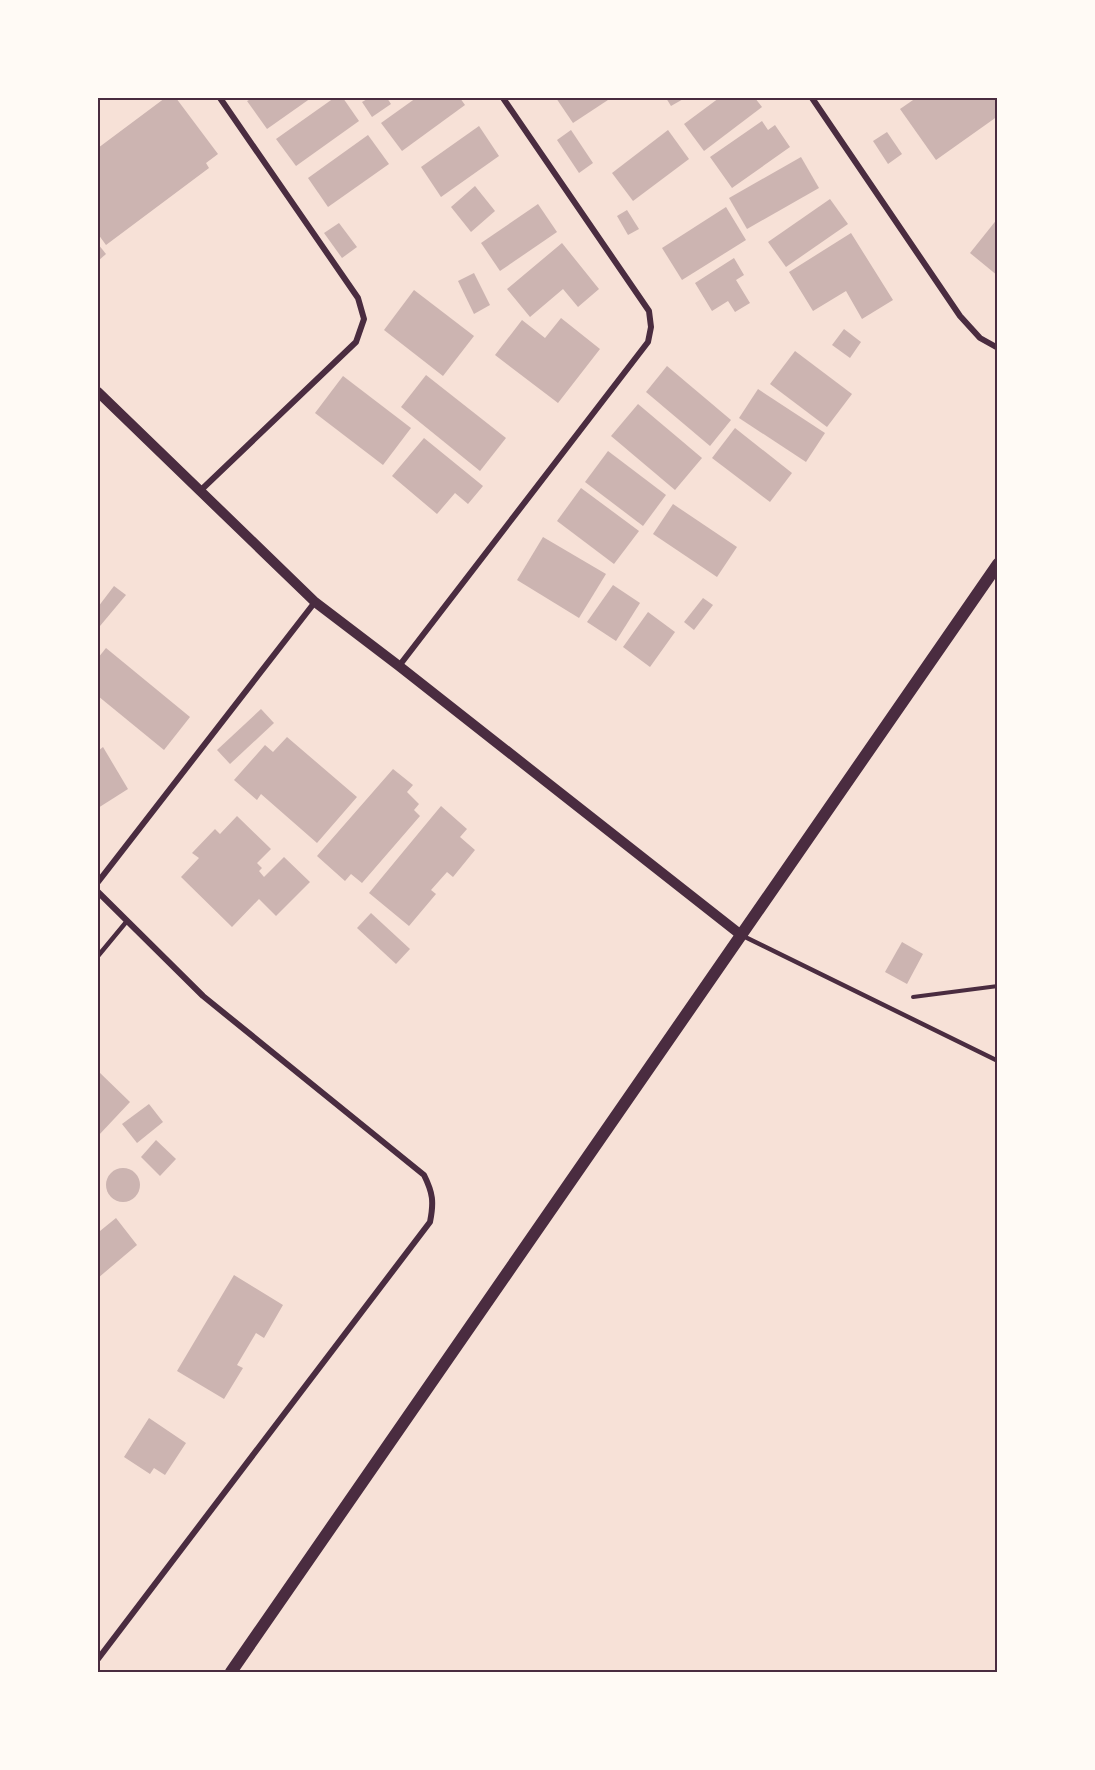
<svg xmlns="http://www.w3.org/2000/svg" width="1095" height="1770" font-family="'Sofia Sans Condensed',sans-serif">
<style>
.building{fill:#ccb4b1}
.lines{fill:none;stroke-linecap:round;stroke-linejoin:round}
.path{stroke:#4a2c40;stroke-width:4}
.service{stroke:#4a2c40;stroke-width:4.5}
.minor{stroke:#4a2c40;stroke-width:6}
.tertiary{stroke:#4a2c40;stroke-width:10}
.secondary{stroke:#4a2c40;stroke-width:12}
.neatline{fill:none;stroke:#4a2c40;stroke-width:2}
</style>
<rect width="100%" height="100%" fill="#f7e1d7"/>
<g class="building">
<path d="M165 98H176L218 154 206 163 209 168 106 245 98 234V148Z"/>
<path d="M253 98H311L267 129 247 101Z"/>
<path d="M334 98H343L359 121 296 166 276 139Z"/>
<path d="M369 98H387L391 104 372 117 362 102Z"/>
<path d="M416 98H460L465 105 402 151 381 123Z"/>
<path d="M556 98H611L573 123Z"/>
<path d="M666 98H685L671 106Z"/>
<path d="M719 98H755L762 107 704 151 684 124Z"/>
<path d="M916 98H998V116L936 160 900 109Z"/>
<path d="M762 121 768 130 775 125 790 147 732 188 710 157Z"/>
<path d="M479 126 499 156 441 197 421 167Z"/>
<path d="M571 130 593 163 579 173 557 140Z"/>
<path d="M668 130 689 159 633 201 612 173Z"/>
<path d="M887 132 902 154 888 164 873 141Z"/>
<path d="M368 135 389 164 328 207 308 178Z"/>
<path d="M801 157 819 188 747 229 729 198Z"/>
<path d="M475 186 495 211 471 232 451 207Z"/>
<path d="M830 199 848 224 786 267 768 242Z"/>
<path d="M538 204 557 232 500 271 481 243Z"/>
<path d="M726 207 746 240 682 280 662 248Z"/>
<path d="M627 210 639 229 628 235 617 216Z"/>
<path d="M998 218V276L970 253Z"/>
<path d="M339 223 357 247 342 258 324 233Z"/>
<path d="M851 233 893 300 862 319 846 291 813 311 789 272Z"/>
<path d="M562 243 599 289 578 307 563 289 530 317 507 289Z"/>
<path d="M98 244 106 254 98 261Z"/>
<path d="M734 258 744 275 736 280 750 303 735 312 728 301 712 311 695 283Z"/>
<path d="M474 273 490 305 474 314 458 281Z"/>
<path d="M414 290 474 336 443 376 384 330Z"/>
<path d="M561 318 600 349 558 403 495 355 522 320 545 338Z"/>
<path d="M844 329 861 342 850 358 832 345Z"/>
<path d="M795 351 852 394 827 427 770 384Z"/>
<path d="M667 366 731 420 710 446 646 392Z"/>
<path d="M426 375 506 438 480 471 401 407Z"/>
<path d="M343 376 411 428 383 465 315 413Z"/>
<path d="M758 389 825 433 806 462 739 418Z"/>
<path d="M638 404 702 458 675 490 611 436Z"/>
<path d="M735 428 792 473 770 502 712 458Z"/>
<path d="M424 438 483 486 468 504 455 493 437 514 392 476Z"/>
<path d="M608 451 666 495 643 526 585 482Z"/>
<path d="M581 488 639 531 614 564 557 521Z"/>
<path d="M673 504 737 547 717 577 653 534Z"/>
<path d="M543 537 606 574 579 618 517 580Z"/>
<path d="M613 585 640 603 616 641 587 622Z"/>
<path d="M114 586 126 595 100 626 98 624V607Z"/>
<path d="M703 598 713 605 694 630 684 622Z"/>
<path d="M648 612 675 632 650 667 623 647Z"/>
<path d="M106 648 190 717 164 750 98 696V658Z"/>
<path d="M261 709 274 723 230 764 217 750Z"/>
<path d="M287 737 357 797 317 843 261 794 257 800 234 780 265 745 273 752Z"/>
<path d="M103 747 128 789 98 808V751Z"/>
<path d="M393 769 413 785 407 792 419 804 414 810 420 816 362 883 351 874 345 881 317 856Z"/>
<path d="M441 806 467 829 460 837 475 850 453 877 447 872 431 890 436 894 409 926 369 893Z"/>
<path d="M237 816 271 849 257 863 262 868 259 871 264 877 284 857 310 882 276 916 259 899 232 927 181 877 199 858 192 853 215 829 220 834Z"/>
<path d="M371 913 410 949 396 964 357 928Z"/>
<path d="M902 942 923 954 907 984 885 972Z"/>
<path d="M98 1071 130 1102 98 1136Z"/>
<path d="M149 1104 163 1122 137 1143 122 1124Z"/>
<path d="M156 1140 176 1159 160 1176 141 1157Z"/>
<circle cx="123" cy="1185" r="17"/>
<path d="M116 1218 137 1245 98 1278V1228L100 1231Z"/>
<path d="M234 1275 283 1305 264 1338 256 1333 237 1365 243 1368 224 1399 177 1371Z"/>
<path d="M149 1418 186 1443 165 1475 154 1468 150 1474 124 1457Z"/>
</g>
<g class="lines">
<path class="path" d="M913 997 998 986"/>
<g class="service">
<path d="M741 935 998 1061"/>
<path d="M98 956 127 921"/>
</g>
<g class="minor">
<path d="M812 98 960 316 980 338 998 348"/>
<path d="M200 491 356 342 364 319 358 298 220 98"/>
<path d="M399 666 648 342 651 327 649 311 503 98"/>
<path d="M98 882 315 602"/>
<path d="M98 892 203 996 424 1175C433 1193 434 1202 430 1222L98 1659"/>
</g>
<path class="tertiary" d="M98 392 315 602 399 666 741 935"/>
<path class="secondary" d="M231 1672 998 564"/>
</g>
<rect width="1095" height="1770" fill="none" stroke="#fffaf5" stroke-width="198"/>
<rect x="99" y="99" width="897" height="1572" class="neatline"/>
</svg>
